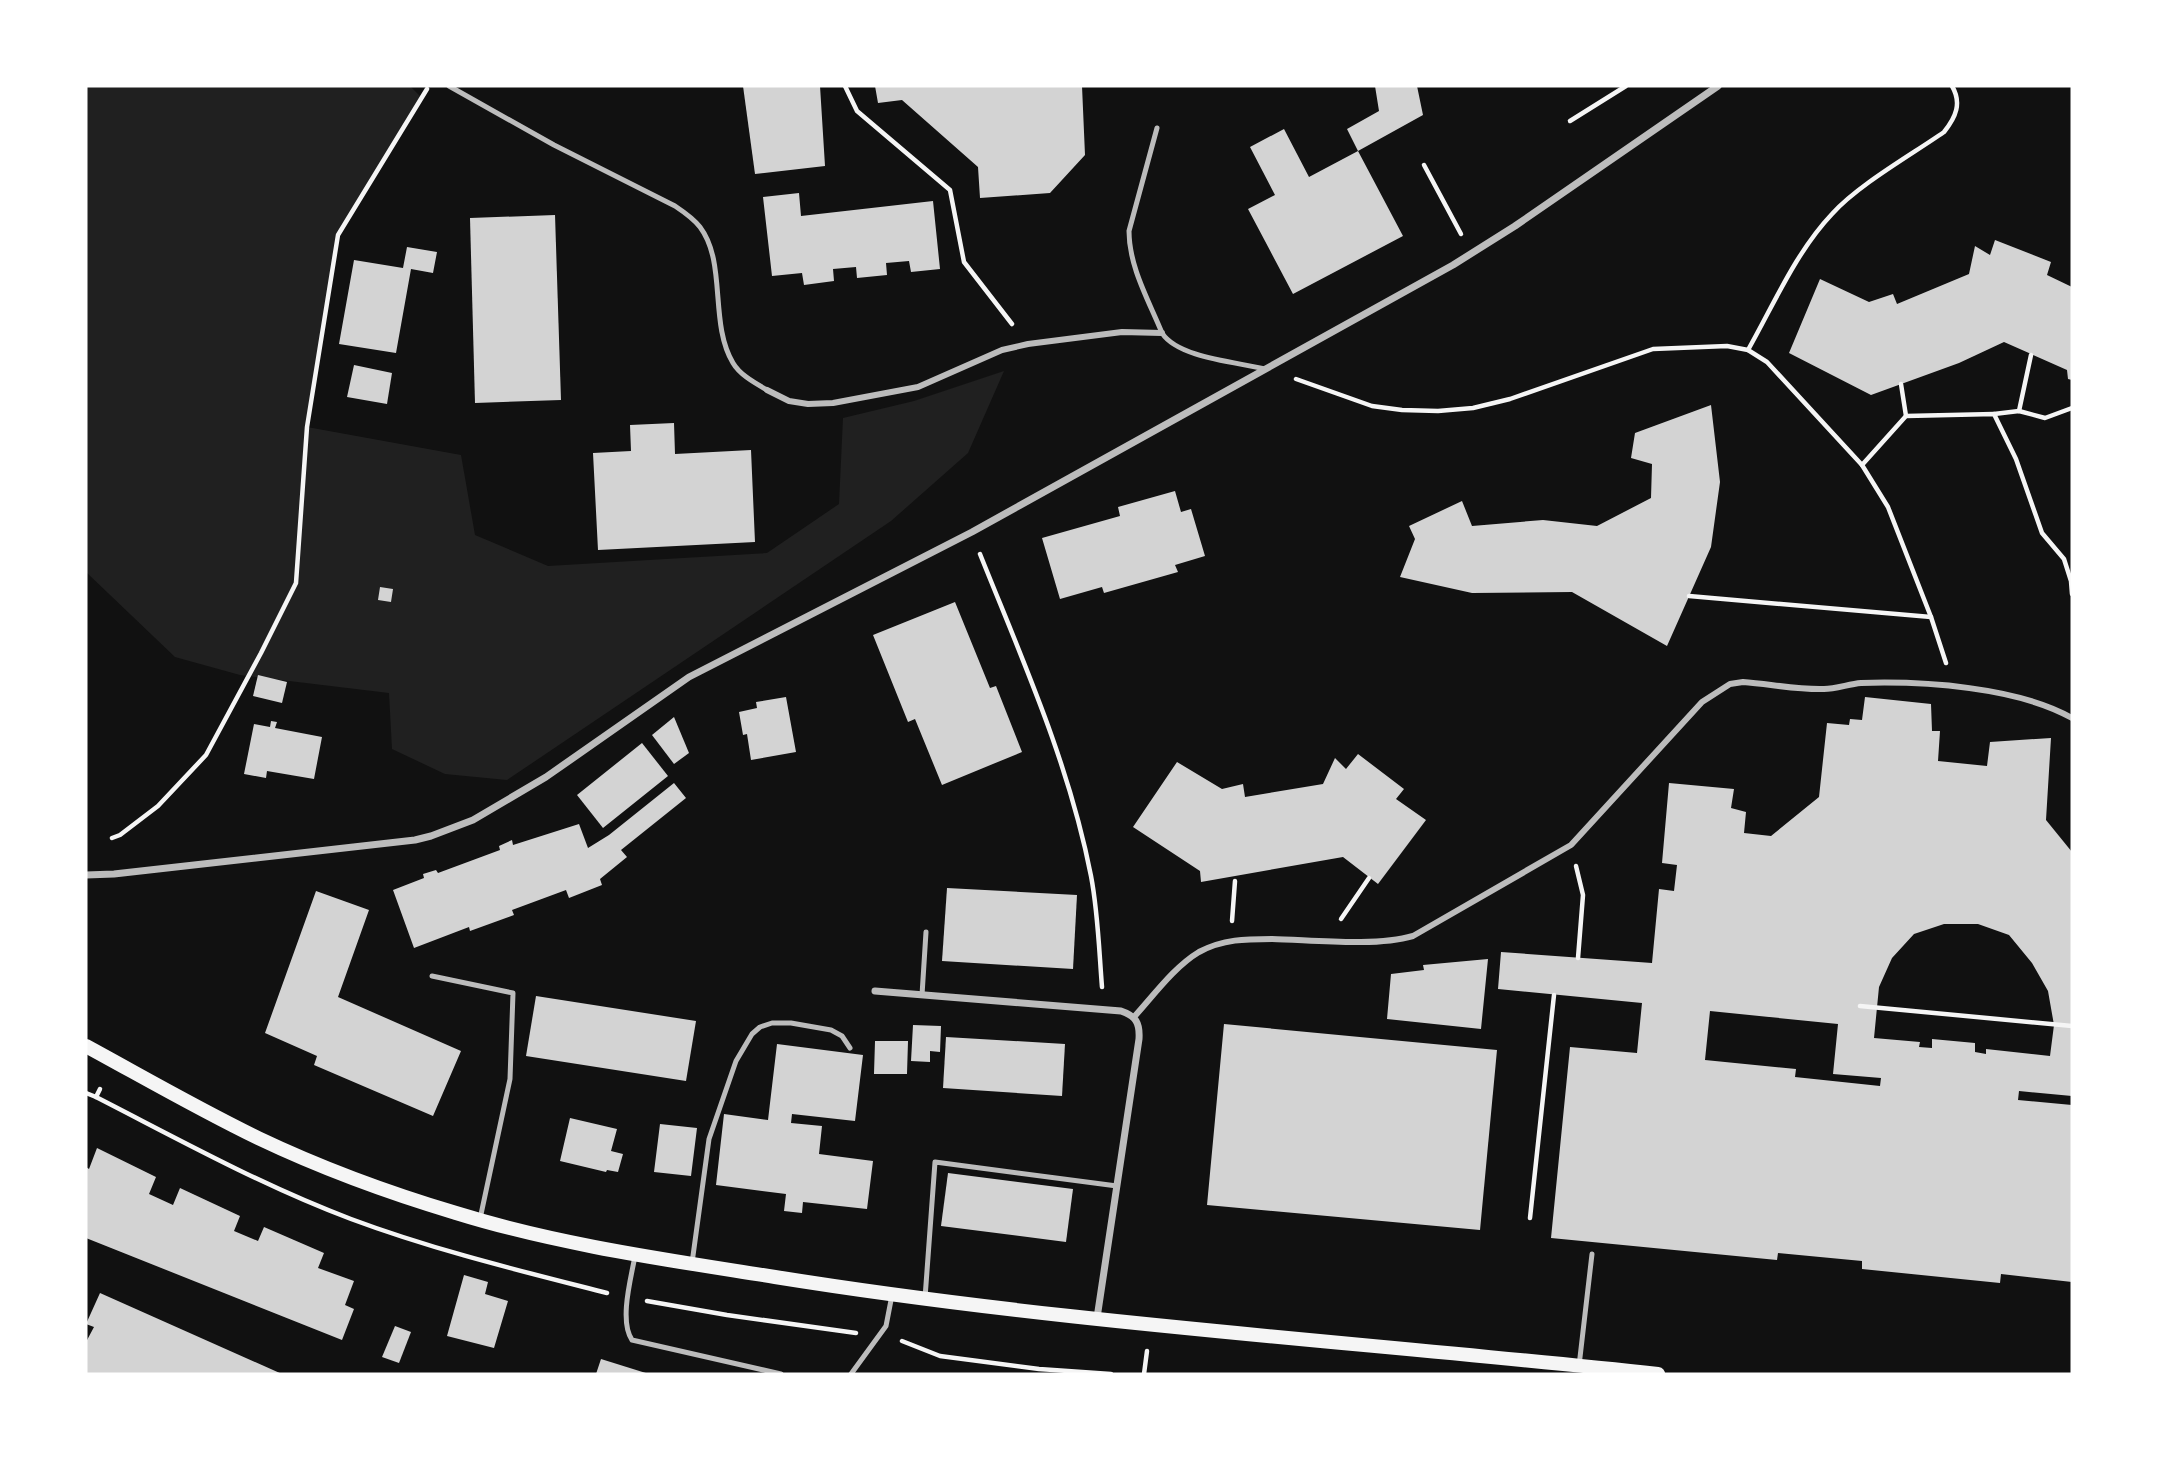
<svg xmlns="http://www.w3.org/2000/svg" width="2158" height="1460" font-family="'Libre Baskerville',serif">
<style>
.green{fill:#202020}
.building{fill:#d3d3d3;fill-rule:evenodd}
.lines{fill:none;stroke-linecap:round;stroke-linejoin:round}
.path{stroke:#f5f5f5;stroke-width:4.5}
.service{stroke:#bcbcbc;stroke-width:5}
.pedestrian{stroke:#bcbcbc;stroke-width:6}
.minor{stroke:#bcbcbc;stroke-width:7}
.secondary{stroke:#f5f5f5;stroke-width:14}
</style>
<rect width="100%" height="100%" fill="#111"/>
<path class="green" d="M86 86H410L421 97 338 235 307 427 461 455 475 535 548 566 767 553 839 504 843 418 914 401 1004 371 968 453 891 521 507 780 445 774 392 749 389 693 240 675 175 657 86 572Z"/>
<g class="building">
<path d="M743 86H820L825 166 755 174Z"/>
<path d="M875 86H1082L1085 155 1050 193 980 198 978 167 902 100 878 103Z"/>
<path d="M1375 86H1417L1423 115 1358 151 1347 129 1379 111Z"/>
<path d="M1284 129 1309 177 1358 151 1403 236 1293 294 1248 209 1275 195 1250 147Z"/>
<path d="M799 193 801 216 933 201 940 269 911 272 909 261 886 263 887 275 857 278 856 267 833 269 834 281 804 285 802 273 772 276 763 197Z"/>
<path d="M555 215 561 400 475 403 470 218Z"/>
<path d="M1995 240 2051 262 2047 275 2072 287V380L2068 379 2067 370 2004 342 1959 363 1871 395 1789 353 1820 279 1869 302 1893 294 1897 304 1969 274 1975 246 1990 255Z"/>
<path d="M407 247 437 252 433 273 411 269 396 353 339 344 354 260 403 268Z"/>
<path d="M354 365 392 373 387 404 347 397Z"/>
<path d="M1711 405 1720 482 1711 547 1667 646 1572 592 1472 593 1400 577 1415 539 1409 526 1462 501 1472 526 1543 520 1597 526 1651 498 1652 464 1631 458 1635 433Z"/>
<path d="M674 423 675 454 751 450 755 542 598 550 593 453 631 451 630 425Z"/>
<path d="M1175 491 1181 512 1191 509 1205 556 1175 565 1178 572 1104 593 1102 587 1060 599 1042 538 1120 516 1118 507Z"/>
<path d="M380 587 393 589 391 602 378 600Z"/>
<path d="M955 602 990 688 996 686 1022 752 942 785 915 719 908 722 873 635Z"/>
<path d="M258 675 287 682 282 703 253 696Z"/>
<path d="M786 697 796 752 751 760 747 734 743 735 739 712 757 708 756 702Z"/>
<path d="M1865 697 1931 704 1932 731H1940L1938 761 1987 766 1990 742 2051 738 2046 820 2072 852V1096L2019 1091 2018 1100 2072 1105V1282L2001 1274 2000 1283 1862 1269V1261L1778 1253 1777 1260 1551 1238 1570 1047 1637 1053 1642 1003 1498 989 1501 952 1652 963 1659 889 1674 891 1677 865 1662 863 1669 783 1734 789 1731 808 1746 812 1744 833 1771 836 1819 797 1827 723 1849 725 1850 719 1862 720ZM1944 924H1978L2009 935 2032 963 2048 991 2054 1025 2050 1056 1986 1049V1054L1975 1052V1043L1932 1039V1048L1919 1047 1920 1042 1874 1038 1879 987 1892 958 1914 934ZM1710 1011 1838 1024 1833 1074 1881 1078 1880 1086 1795 1077 1796 1069 1705 1060Z"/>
<path d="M674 717 689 753 674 764 652 735Z"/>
<path d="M271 721 277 722 275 728 322 737 314 779 267 771 266 778 244 774 254 724 270 727Z"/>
<path d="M642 743 668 776 603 828 577 795Z"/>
<path d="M1358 754 1404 789 1396 799 1426 820 1378 884 1343 857 1201 882 1200 871 1133 827 1177 762 1222 789 1243 784 1245 797 1323 784 1335 758 1346 769Z"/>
<path d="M674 783 686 798 621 850 627 857 600 879 602 885 569 898 566 890 512 910 514 915 470 931 469 927 414 948 393 890 424 878 423 874 436 870 438 873 500 850 499 846 512 840 513 845 579 824 588 848 609 835Z"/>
<path d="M947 888 1077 895 1073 969 942 961Z"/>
<path d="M316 891 369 910 338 997 461 1051 433 1116 314 1065 317 1056 265 1033Z"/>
<path d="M1488 959 1481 1029 1387 1019 1391 974 1424 970 1423 965Z"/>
<path d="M536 996 696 1021 686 1081 526 1056Z"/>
<path d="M1224 1024 1497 1050 1480 1230 1207 1205Z"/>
<path d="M913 1025 941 1026 940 1052 930 1051V1062L911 1061Z"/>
<path d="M946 1037 1065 1044 1062 1096 943 1088Z"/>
<path d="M875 1041H908L907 1074H874Z"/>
<path d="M777 1044 863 1055 855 1121 792 1114 791 1123 822 1126 819 1154 873 1161 867 1209 803 1202 802 1213 784 1211 786 1194 716 1185 724 1114 768 1120Z"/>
<path d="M570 1118 617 1129 611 1151 623 1154 618 1172 607 1170 606 1172 560 1161Z"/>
<path d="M660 1124 697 1128 691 1176 654 1172Z"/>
<path d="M97 1148 156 1177 149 1194 173 1205 180 1188 240 1216 234 1231 258 1241 264 1227 324 1253 318 1268 354 1281 345 1305 354 1309 342 1340 86 1238V1167L89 1169Z"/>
<path d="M948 1173 1073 1189 1066 1242 941 1226Z"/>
<path d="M464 1275 488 1282 485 1294 508 1301 494 1348 447 1336Z"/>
<path d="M100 1293 282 1374H86V1342L94 1327 86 1324Z"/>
<path d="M395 1326 411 1332 399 1363 382 1357Z"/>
<path d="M601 1359 649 1374H596Z"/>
</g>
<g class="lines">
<g class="path">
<path d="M845 86 857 111 950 190 964 262 1012 324"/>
<path d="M1570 121 1626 86"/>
<path d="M1424 165 1461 234"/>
<path d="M1748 350C1774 304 1796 252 1832 214 1858 185 1911 155 1944 132 1956 117 1962 103 1952 86"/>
<path d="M1296 379 1372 406 1402 410 1438 411 1473 408 1510 399 1653 349 1727 346 1748 350 1767 362 1862 465 1888 507 1931 617 1946 663"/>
<path d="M1901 384 1906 416"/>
<path d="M2019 411 2031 355"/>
<path d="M1994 414 2019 411 2045 418 2072 408"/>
<path d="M1862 465 1906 416 1994 414 2016 459 2042 533 2064 559 2071 581 2072 594"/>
<path d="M980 554C1022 659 1069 763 1091 876 1098 912 1099 950 1102 987"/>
<path d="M1689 596 1931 617"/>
<path d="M112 838 120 835 158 806 206 755 261 653 296 583 307 427 338 235 427 89"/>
<path d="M1576 866 1583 895 1578 958"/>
<path d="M1341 919 1369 878"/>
<path d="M1232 921 1235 881"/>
<path d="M1860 1006 2072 1026"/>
<path d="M86 1093 96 1097C180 1140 263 1186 351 1219 434 1250 521 1271 607 1293"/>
<path d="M96 1097 100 1089"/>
<path d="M1530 1218 1554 995"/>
<path d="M647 1301 727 1315 856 1333"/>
<path d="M902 1341 940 1356 1039 1369 1111 1374"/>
<path d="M1144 1374 1147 1351"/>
</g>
<g class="service">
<path d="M449 86 554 145 675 206C684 212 693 218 700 227 727 263 709 323 733 363 740 375 755 383 767 390"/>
<path d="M1157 128 1129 231C1129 267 1149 301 1162 333 1178 358 1237 362 1265 369"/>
<path d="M432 976 513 993 510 1079 480 1219"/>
<path d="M922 995 926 932"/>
<path d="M635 1256C631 1278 619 1321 632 1340L781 1374"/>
<path d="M692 1263 709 1139 736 1061 752 1034 760 1027 772 1023H791L831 1030 842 1036 850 1048"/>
<path d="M925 1298 935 1162 1117 1186"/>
<path d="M1579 1366 1592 1254"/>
<path d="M851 1374 886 1326 892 1295"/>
</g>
<g class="pedestrian">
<path d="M767 390 789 401 808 404 833 403 918 387 1002 350 1028 344 1122 332 1162 333"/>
<path d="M1134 1017C1154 995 1174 967 1199 952 1223 939 1246 939 1272 939 1313 940 1375 947 1413 936L1571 845 1702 702 1730 684 1743 682C1770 684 1798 690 1824 689 1836 689 1849 684 1861 683 1924 681 2017 687 2072 718"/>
</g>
<g class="minor">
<path d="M86 875 114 874 415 840 431 836 473 820 546 777 689 677 972 532 1453 265 1515 226 1718 86"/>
<path d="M875 991 1121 1011C1136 1016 1140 1023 1139 1039L1097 1318"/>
</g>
<path class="secondary" d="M86 1046C143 1077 200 1110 258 1138 321 1168 389 1193 456 1213 559 1245 669 1260 775 1277 1068 1324 1364 1342 1658 1374"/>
</g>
<rect width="2158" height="1460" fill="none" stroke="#ffffff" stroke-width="175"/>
</svg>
